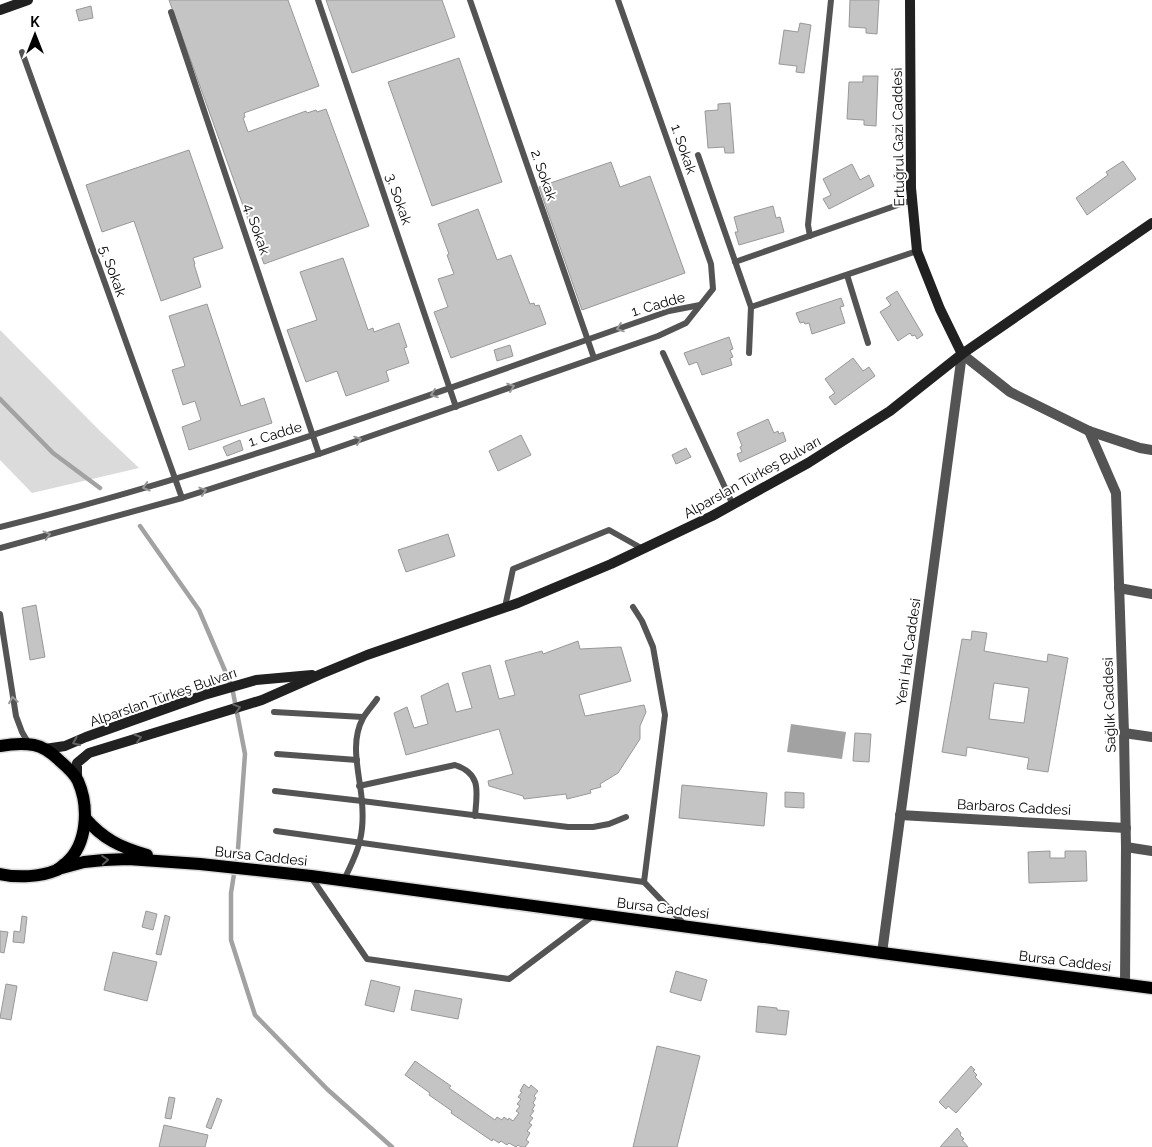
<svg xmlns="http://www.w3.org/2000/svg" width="1152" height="1147" font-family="Raleway,sans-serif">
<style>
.green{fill:#dbdbdb}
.water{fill:#a2a2a2}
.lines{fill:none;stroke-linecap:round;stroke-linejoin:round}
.stream{stroke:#a2a2a2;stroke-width:4.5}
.building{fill:#c4c4c4;stroke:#989898;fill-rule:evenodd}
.primary-casing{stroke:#dbdbdb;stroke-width:15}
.lane{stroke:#545454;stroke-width:6}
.street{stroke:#545454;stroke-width:10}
.secondary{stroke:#212121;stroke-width:10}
.primary{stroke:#000;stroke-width:12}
.oneway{stroke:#989898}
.oneway2{stroke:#646464}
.oneway3{stroke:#595959}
.labels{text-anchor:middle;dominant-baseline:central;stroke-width:4;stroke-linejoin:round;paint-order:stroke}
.street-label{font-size:14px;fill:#000;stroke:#fff}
</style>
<rect width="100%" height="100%" fill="#fff"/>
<path class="green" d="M0 330 101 432 139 468 32 493 0 460Z"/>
<path class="water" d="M791 724 846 732 842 759 787 752Z"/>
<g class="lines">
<g class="stream">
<path d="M0 399 53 453 100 488"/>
<path d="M140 526 199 610 232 687 245 754 238 849 231 893V940L255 1015 327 1089 392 1147"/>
</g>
</g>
<g class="building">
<path d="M169 0H288L319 86 244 113 245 117 243 118 248 132 306 111 307 113 316 110 317 112 326 109 369 226 264 264Z"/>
<path d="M326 0H442L455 37 352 73Z"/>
<path d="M850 0H879L877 34 866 33V28L849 27Z"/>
<path d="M91 6 93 18 79 21 76 10Z"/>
<path d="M800 23 811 25 804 73 796 72 797 66 779 64 784 30 798 32Z"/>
<path d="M459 58 502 182 432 206 388 82Z"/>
<path d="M863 76H878L876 126 864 125V120L847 119 849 82H863Z"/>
<path d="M730 103 734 153H725L724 147 708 148 705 111 718 110V104Z"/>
<path d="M189 150 223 248 193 258 195 264H194L201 287 161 301 134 221 102 232 86 185Z"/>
<path d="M1123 161 1136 179 1087 215 1076 198 1108 175 1106 172Z"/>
<path d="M611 162 620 187 650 176 685 273 582 310 539 187Z"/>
<path d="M852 164 860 180 869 175 874 186 829 209 823 199 831 195 823 179Z"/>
<path d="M773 206 776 218 780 217 784 232 739 245 735 232H738L734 217Z"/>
<path d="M478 209 497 260 511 255 530 304 534 303 535 306 539 305 546 324 451 358 434 312 448 307 438 279 454 274 447 255 449 254 438 224Z"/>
<path d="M343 258 368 330 373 328 374 332 399 323 407 347 404 348 409 363 386 371 389 381 346 396 337 371 306 382 287 330 317 320 300 272Z"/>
<path d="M897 291 923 335 917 339 915 335 912 336 910 333 898 341 880 312 891 305 886 298Z"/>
<path d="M841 298 844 306 840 307 845 323 812 334 809 323 805 324 804 322 800 323 796 313Z"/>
<path d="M207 304 241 406 264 398 272 423 189 450 182 427 201 420 195 401 183 405 172 370 185 366 169 316Z"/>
<path d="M729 337 733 349 730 350 733 357 730 358 732 365 702 375 697 362 689 365 684 353Z"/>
<path d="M510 345 513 356 497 361 494 350Z"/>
<path d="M853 358 863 371 869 367 875 376 835 405 829 397 835 393 825 379Z"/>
<path d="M768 419 774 433 778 431 779 434 783 432 786 441 740 462 737 454 742 452 740 447 742 446 737 433Z"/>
<path d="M521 435 531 455 498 471 489 451Z"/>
<path d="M240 440 243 450 227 456 223 447Z"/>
<path d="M686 448 691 457 676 464 672 455Z"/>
<path d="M448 534 455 556 406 572 398 550Z"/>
<path d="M36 605 45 657 30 660 22 608Z"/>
<path d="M972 631 987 633 984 651 1047 662 1048 654 1068 658 1048 772 1027 769 1029 758 967 747 966 756 942 752 962 639 971 640ZM994 683 1029 688 1024 723 989 719Z"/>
<path d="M578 641 580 649 621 647 631 681 579 695 585 716 644 705 646 712 640 726V739L618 773 600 784 601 787 590 790 591 793 567 799 566 794 524 799 523 796 489 786 488 781 513 774 499 729 406 755 394 713 407 707 414 728 428 724 421 696 448 683 456 712 472 708 462 673 490 665 499 699 515 695 505 661 542 651 543 654Z"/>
<path d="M855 733 871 734 869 762 853 761Z"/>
<path d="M682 785 767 793 764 826 679 818Z"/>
<path d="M785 792 804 793V808L785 807Z"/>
<path d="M1050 851V858H1065V851H1086L1087 881 1029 883 1028 852Z"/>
<path d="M146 911 157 914 153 930 142 927Z"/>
<path d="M165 915 170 917 161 955 156 954Z"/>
<path d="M22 916 27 917 24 943 13 942 14 931 20 932Z"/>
<path d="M0 931 8 932 4 953 0 952Z"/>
<path d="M113 952 157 962 147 1001 104 990Z"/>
<path d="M676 971 707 980 701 1001 670 992Z"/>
<path d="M371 980 400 987 394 1012 365 1005Z"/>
<path d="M6 984 17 986 11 1020 0 1018Z"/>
<path d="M415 990 462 999 458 1019 411 1010Z"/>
<path d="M758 1006 777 1008V1010L789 1011 786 1035 756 1032Z"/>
<path d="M657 1046 700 1056 677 1147H633Z"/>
<path d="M415 1061 451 1086 449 1088 495 1120 497 1117 502 1120 504 1117 508 1120 509 1118 513 1121 519 1113 516 1111 520 1106 517 1104 521 1099 518 1097 522 1092 520 1091 524 1084 529 1088 531 1085 538 1091 534 1096 536 1098 533 1103 535 1105 532 1110 534 1111 530 1116 533 1118 529 1123 532 1125 527 1131 530 1133 526 1140 529 1142 525 1147H521L518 1145 516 1147 509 1143 507 1145 501 1141 499 1143 493 1139 492 1141 451 1113 452 1111 429 1095 430 1093 405 1075Z"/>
<path d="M971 1066 975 1070 973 1071 977 1075 975 1077 982 1084 956 1113 948 1106 946 1109 939 1102Z"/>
<path d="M169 1097 175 1098 171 1119 165 1118Z"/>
<path d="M217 1098 222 1100 211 1129 206 1127Z"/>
<path d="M164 1125 208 1135 205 1147H159Z"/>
<path d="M957 1128 961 1133 960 1135 964 1139 962 1140 968 1147H940Z"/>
</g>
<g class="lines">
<defs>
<g id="primary">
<path d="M0 746C11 744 23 743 34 745 45 747 53 754 60 761 67 767 74 773 78 781 89 806 88 844 66 863 63 865 60 868 57 870 40 877 18 878 0 874"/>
<path d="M85 818C103 839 120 847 147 855"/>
<path d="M58 869 84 862 104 860 128 859 200 864 311 876 882 953 1152 988"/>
</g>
</defs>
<use href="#primary" class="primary-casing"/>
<g class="lane">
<path d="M318 0 456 407"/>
<path d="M470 0 594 358"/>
<path d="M171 12 319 454"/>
<path d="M22 52 182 498"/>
<path d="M698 155 751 307 917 251"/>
<path d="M810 236 808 225 831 0"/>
<path d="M735 262 912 200"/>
<path d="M847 275 868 343"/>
<path d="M663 353 733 505"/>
<path d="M749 353 751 307"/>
<path d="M0 527C228 471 448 388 669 311L700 305"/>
<path d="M0 548 182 498 319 454 658 336 686 323 713 289 711 264 618 0"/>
<path d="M505 607 513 569 609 530 643 549"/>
<path d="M633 607 642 621 653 647 665 715 644 882"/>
<path d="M0 614 16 716 22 732 29 744"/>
<path d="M274 712 363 717"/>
<path d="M277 754 357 760"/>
<path d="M359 786 455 765C482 774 477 792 475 816"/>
<path d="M275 791 362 801 568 827H593L609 824 626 817"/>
<path d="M276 831 644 882 685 925"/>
<path d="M311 877 367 959 509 979 594 915"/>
<path d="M344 880C349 869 358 852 360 840 363 828 363 814 362 802 360 774 349 744 363 718 367 711 373 705 377 699"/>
</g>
<g class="street">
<path d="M962 354 1010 392 1089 431 1140 448 1152 450"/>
<path d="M1089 431 1116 493 1124 733 1126 847 1125 984"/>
<path d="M1119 588 1152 594"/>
<path d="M1124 733 1152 737"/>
<path d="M900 815 1126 828"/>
<path d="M1126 847 1152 851"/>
<path d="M882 953 962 354"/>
</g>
<g class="secondary">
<path d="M910 0 911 188 917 251 940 309 962 354"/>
<path d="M0 10 28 0"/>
<path d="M45 749 65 746 86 737 204 695 256 680 312 675"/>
<path d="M77 779V763L89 753 262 700 321 674 367 655 518 603 611 564 712 516 808 463 890 411 962 354 1152 223"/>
</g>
<use href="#primary" class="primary"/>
</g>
<defs><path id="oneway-chevron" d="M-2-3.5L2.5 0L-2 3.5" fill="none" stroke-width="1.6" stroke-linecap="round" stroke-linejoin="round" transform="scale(1.25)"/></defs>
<g class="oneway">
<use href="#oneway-chevron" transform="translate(620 328) rotate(161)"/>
<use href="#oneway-chevron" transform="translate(511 387) rotate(-19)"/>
<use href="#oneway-chevron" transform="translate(434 394) rotate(161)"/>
<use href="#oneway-chevron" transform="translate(358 440) rotate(-19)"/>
<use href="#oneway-chevron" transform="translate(146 487) rotate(164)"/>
<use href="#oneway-chevron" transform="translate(203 491) rotate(-18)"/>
<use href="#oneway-chevron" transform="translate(47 535) rotate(-15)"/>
<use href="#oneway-chevron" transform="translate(13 700) rotate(-99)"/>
</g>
<g class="oneway2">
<use href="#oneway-chevron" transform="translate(237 708) rotate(-17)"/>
<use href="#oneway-chevron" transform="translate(138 738) rotate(-17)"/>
<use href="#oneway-chevron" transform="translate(76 742) rotate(157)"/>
</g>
<use class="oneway3" href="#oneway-chevron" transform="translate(105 860) rotate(-4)"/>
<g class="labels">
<g class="street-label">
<text transform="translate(898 137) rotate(-91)">Ertuğrul Gazi Caddesi</text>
<text transform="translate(684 149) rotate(71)">1. Sokak</text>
<text transform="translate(544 175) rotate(71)">2. Sokak</text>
<text transform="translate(399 199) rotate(71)">3. Sokak</text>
<text transform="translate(257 229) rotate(71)">4. Sokak</text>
<text transform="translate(113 271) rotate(70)">5. Sokak</text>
<text transform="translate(658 304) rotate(-16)">1. Cadde</text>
<text transform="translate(275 434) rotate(-17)">1. Cadde</text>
<text transform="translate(752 477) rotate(-29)">Alparslan Türkeş Bulvarı</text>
<text transform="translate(908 652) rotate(-82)">Yeni Hal Caddesi</text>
<text transform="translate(163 697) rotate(-19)">Alparslan Türkeş Bulvarı</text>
<text transform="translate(1109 705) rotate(-92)">Sağlık Caddesi</text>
<text transform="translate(1014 807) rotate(3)">Barbaros Caddesi</text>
<text transform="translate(261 856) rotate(6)">Bursa Caddesi</text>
<text transform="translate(663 908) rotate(7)">Bursa Caddesi</text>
<text transform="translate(1065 961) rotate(7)">Bursa Caddesi</text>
</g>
</g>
<g transform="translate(35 35)" stroke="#ffffff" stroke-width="4" paint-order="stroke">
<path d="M0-4L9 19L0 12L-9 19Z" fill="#000000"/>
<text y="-8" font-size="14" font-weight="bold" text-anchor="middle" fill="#000000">K</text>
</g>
</svg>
